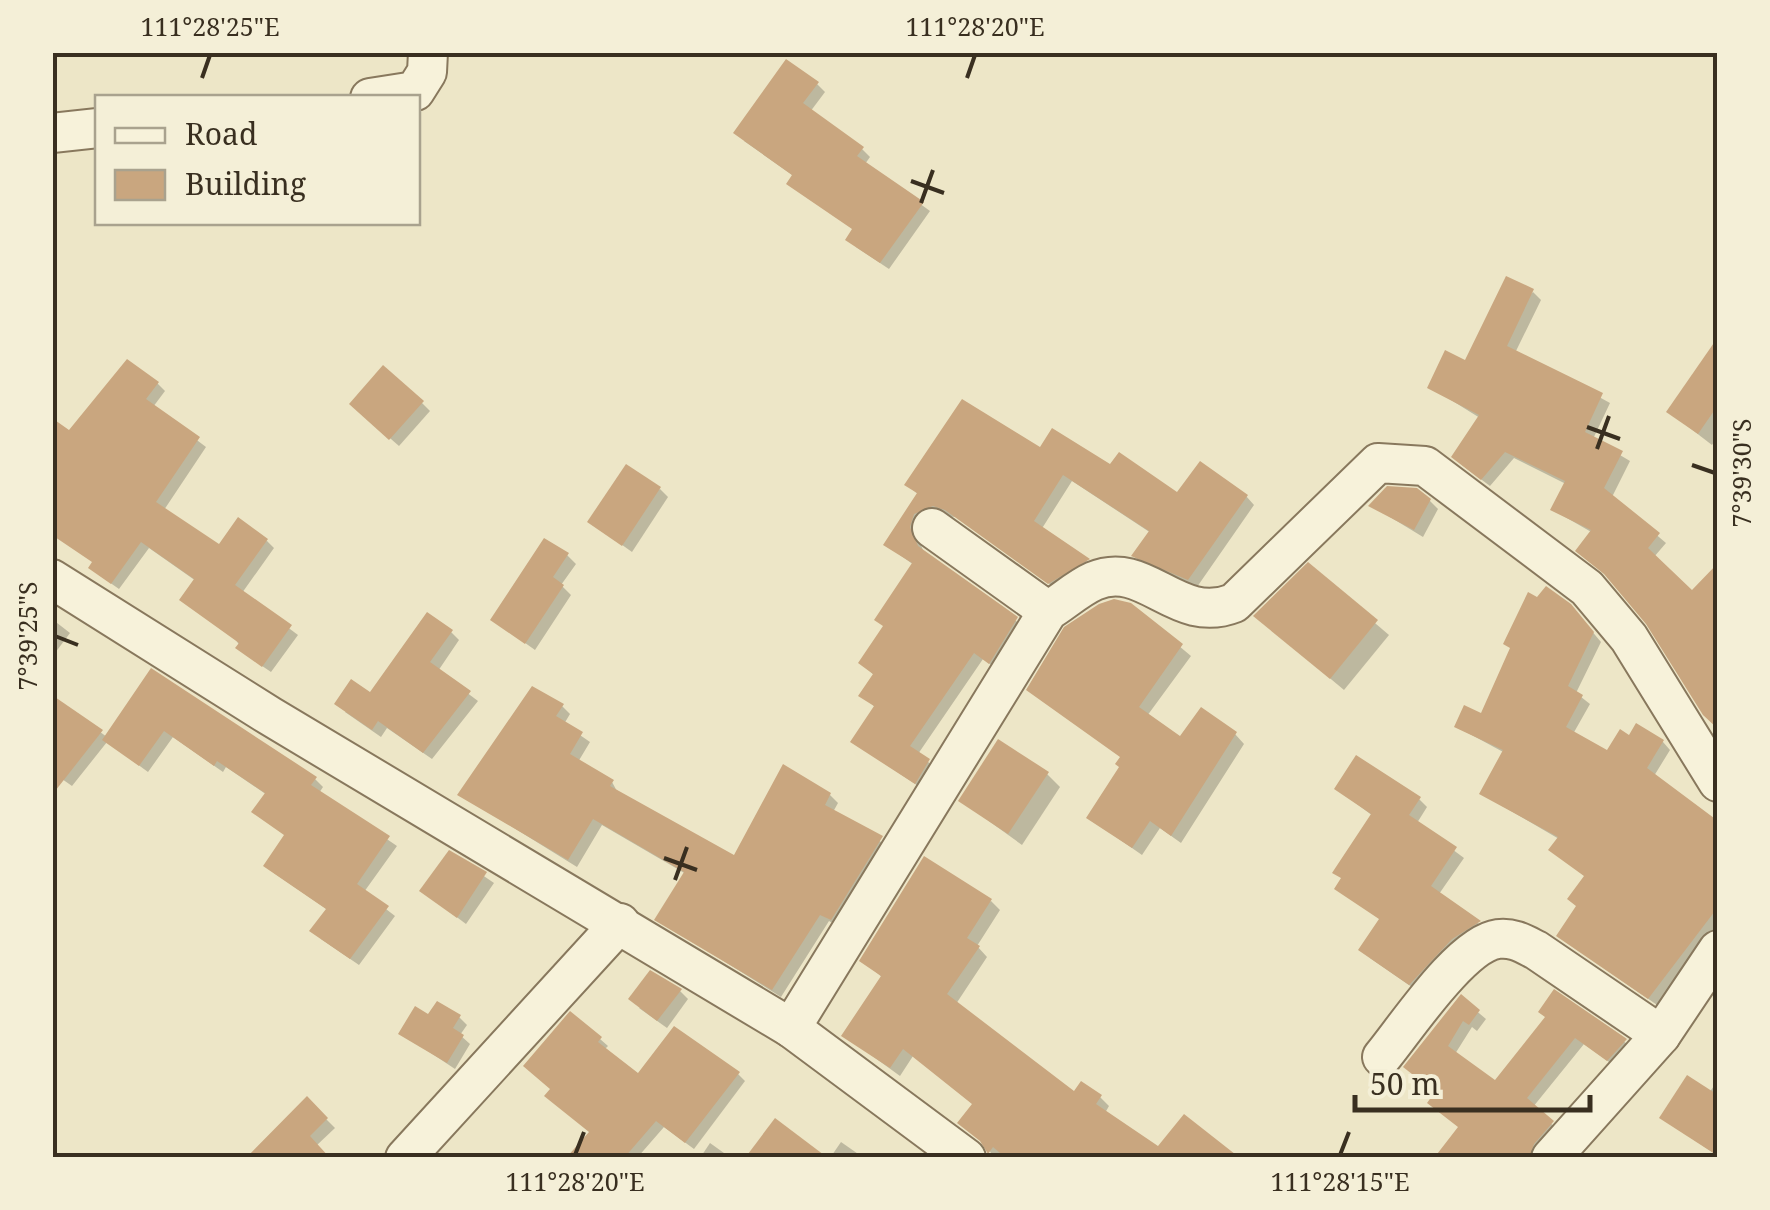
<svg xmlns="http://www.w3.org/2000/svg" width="1770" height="1210" font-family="'Noto Serif',serif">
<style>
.shadow{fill:#0003}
.building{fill:#c9a67f}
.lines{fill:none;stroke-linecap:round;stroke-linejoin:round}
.street-casing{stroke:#88785d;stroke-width:42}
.street{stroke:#f7f2da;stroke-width:38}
.ticks{fill:none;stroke:#392f20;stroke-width:4}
.neatline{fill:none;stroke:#392f20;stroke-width:4}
.ticks-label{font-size:25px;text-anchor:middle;fill:#392f20}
</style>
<rect width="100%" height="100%" fill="#ede6c7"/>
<g class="shadow">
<path d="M817 84 825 92 810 112 862 149 870 157 865 164 930 211 889 269 856 247 854 230 795 177 744 141Z"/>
<path d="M1533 292 1541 300 1516 351 1610 403 1593 439 1630 461 1612 497 1666 543 1654 557 1718 726 1593 533 1553 510 1566 484 1514 458 1490 486 1462 465 1480 418 1430 387 1466 363Z"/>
<path d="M1718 341V436L1712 445 1669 412Z"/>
<path d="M157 383 165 391 153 407 206 447 164 510 219 548 267 541 274 548 242 593 298 635 271 672 246 655 196 581 149 548 119 589 99 575 94 563 70 433Z"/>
<path d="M422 403 430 411 399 446 360 412Z"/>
<path d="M1041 450 1111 468 1177 496H1246L1254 505 1197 587 1142 564 1134 556 1151 533 1072 481 1041 530 1096 568 1058 590 956 517 930 515 917 534 924 553 1024 627 998 670 983 659 918 754 937 769 924 790 853 742 876 708 862 695 875 676 861 663 885 628 914 565 886 545 919 495 907 485Z"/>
<path d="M660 489 668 497 632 552 590 522Z"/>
<path d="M1429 500 1438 509 1423 537 1372 506Z"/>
<path d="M567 555 576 564 561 585 571 595 535 650 493 620Z"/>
<path d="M1308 566 1389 635 1344 690 1270 628Z"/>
<path d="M1130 605 1191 656 1147 716 1180 740 1235 734 1244 744 1181 843 1160 828 1142 855 1089 818 1122 768Z"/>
<path d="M1579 616 1601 642 1576 693 1590 704 1573 734 1608 753 1630 738 1663 742 1670 750 1654 776 1718 824V924L1657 1005 1559 936 1579 908 1586 877 1551 850 1559 839 1482 794 1505 753 1457 727 1482 716Z"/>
<path d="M52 619 70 633 52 657Z"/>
<path d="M451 632 459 640 438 671 478 701 432 759 387 728 381 737 345 712Z"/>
<path d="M152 672 315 779 323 787 319 793 397 846 364 892 395 916 359 965 321 939 328 910 274 873 286 836 267 795 226 767 223 772 173 737 148 772 107 742 72 786 52 772V697L107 737Z"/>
<path d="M562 706 570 714 564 724 590 742 578 762 612 782 618 793 735 859 830 795 838 803 833 812 889 847 840 927 829 921 781 997 657 919 686 874 602 825 577 867 461 795Z"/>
<path d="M1047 774 1060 787 1022 845 961 801Z"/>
<path d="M1337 789 1419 799 1427 807 1417 823 1464 858 1439 894 1487 930 1419 992 1370 958 1381 920 1337 888 1373 816Z"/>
<path d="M450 853 494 883 466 924 422 891Z"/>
<path d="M991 901 1000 910 977 946 987 957 956 1004 1074 1095 1100 1097 1109 1106 1105 1113 1158 1149 994 1158 985 1143 974 1105 913 1056 900 1076 845 1036 883 978 862 960Z"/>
<path d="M680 991 688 999 667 1028 639 1008Z"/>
<path d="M1555 993 1633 1048 1616 1067 1584 1044 1533 1107 1559 1131 1540 1158H1437L1460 1128 1437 1093 1414 1074 1461 998 1486 1019 1477 1031 1472 1027 1455 1054 1495 1083 1548 1018Z"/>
<path d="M429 1017H459L467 1025 460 1035 470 1044 455 1069 401 1033Z"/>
<path d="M600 1039 608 1046 604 1050 639 1076 738 1074 745 1081 694 1149 664 1127 637 1158H572L591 1133 548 1095Z"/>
<path d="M1716 1083 1718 1084V1156L1662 1118 1709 1093Z"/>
<path d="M307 1100 335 1128 316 1146 251 1158Z"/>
<path d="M841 1142 864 1158H830Z"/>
<path d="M710 1143 731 1158H700Z"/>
</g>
<g class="building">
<path d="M786 59 819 82 803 103 864 147 857 156 924 202 880 263 845 240 852 229 786 184 792 175 733 133Z"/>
<path d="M1506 276 1534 289 1507 346 1603 393 1585 432 1623 451 1604 488 1660 533 1648 548 1692 590 1718 563V729L1703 715 1646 624 1604 574 1575 551 1591 530 1550 510 1565 481 1505 452 1481 480 1451 457 1479 415 1427 388 1445 350 1465 360Z"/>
<path d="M1718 337V405L1698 434 1666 412Z"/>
<path d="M127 359 159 382 146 399 200 437 156 502 219 544 238 517 268 539 235 585 292 625 262 667 235 648 239 643 179 600 194 579 141 542 111 584 88 568 92 562 52 535V418L69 430Z"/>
<path d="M383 365 424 401 389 440 349 404Z"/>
<path d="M962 399 1040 447 1052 428 1110 464 1119 452 1177 492 1200 461 1248 495 1188 580 1131 556 1149 531 1063 475 1034 521 1090 559 1048 584 945 510 933 506 914 514 910 527 918 546 1018 617 989 664 974 653 910 746 930 759 915 784 850 742 874 706 858 696 873 674 858 663 883 626 874 620 912 563 883 545 917 493 904 485Z"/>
<path d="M626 464 661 487 622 546 587 522Z"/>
<path d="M1387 486 1417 488 1431 499 1414 530 1368 506Z"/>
<path d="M544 538 569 553 553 577 564 585 525 644 490 620Z"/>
<path d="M1308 562 1378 620 1330 679 1253 616Z"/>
<path d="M1546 586 1571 604 1594 632 1568 686 1583 695 1566 727 1607 750 1620 729 1629 735 1636 723 1664 740 1647 768 1718 821V907L1648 999 1556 936 1576 906 1567 899 1584 876 1548 850 1558 837 1479 794 1503 750 1454 727 1464 705 1481 713 1510 648 1503 644 1528 592 1537 597Z"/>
<path d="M1114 599 1131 603 1183 644 1139 707 1180 736 1201 707 1237 732 1171 836 1150 821 1132 848 1086 818 1119 767 1115 764 1120 757 1026 690 1064 627 1099 604Z"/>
<path d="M427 612 453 630 430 662 471 691 423 753 378 721 372 730 334 704 351 679 370 692Z"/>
<path d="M151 668 317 777 311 785 390 836 357 884 389 906 350 959 309 931 326 909 263 866 284 835 251 812 265 793 217 761 214 766 164 731 139 766 102 740Z"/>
<path d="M532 686 564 704 556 716 583 732 570 754 614 780 610 786 734 855 783 764 831 793 825 805 883 836 831 920 820 915 772 990 654 920 684 872 593 819 568 860 457 795Z"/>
<path d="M52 695 103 730 52 795Z"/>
<path d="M998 739 1049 772 1008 834 958 801Z"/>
<path d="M1356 755 1421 797 1409 815 1457 847 1431 886 1481 921 1452 939 1409 985 1358 950 1379 919 1334 889 1341 878 1332 873 1371 814 1334 789Z"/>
<path d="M449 850 487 872 457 918 419 891Z"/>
<path d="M924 856 992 899 967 938 980 946 947 994 1074 1091 1081 1081 1102 1095 1096 1104 1158 1146 1184 1114 1240 1158H1006L993 1147 988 1154 980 1141 957 1123 972 1104 903 1049 890 1068 841 1036 881 976 859 961Z"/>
<path d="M650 970 682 989 657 1021 628 999Z"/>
<path d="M1554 989 1627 1039 1607 1061 1575 1038 1527 1098 1554 1121 1534 1144 1529 1158H1434L1458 1127 1427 1103 1435 1092 1403 1067 1461 994 1480 1010 1469 1025 1463 1021 1448 1046 1495 1080 1545 1017 1538 1012Z"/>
<path d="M437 1001 461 1015 453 1028 464 1035 447 1063 398 1034 415 1006 428 1014Z"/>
<path d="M570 1011 602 1037 598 1042 638 1073 674 1026 740 1072 685 1143 656 1121 624 1158H566L589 1132 544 1096 550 1089 523 1066Z"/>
<path d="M1687 1075 1718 1095V1156L1659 1118Z"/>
<path d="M307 1096 328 1118 310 1136 330 1158H246Z"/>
<path d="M775 1118 828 1158H745Z"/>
</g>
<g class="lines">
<defs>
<g id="street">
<path d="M370 98 415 91 427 72 428 52"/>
<path d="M52 133 98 128"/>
<path d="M932 528 1048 611"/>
<path d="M52 579 270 716 791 1028 966 1158"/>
<path d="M791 1028 1048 611C1063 602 1078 588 1094 581 1146 559 1176 626 1234 603L1378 463 1425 466 1587 588 1629 638 1718 782"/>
<path d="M1382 1057C1406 1028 1461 944 1498 939 1513 937 1524 944 1536 950L1661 1035"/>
<path d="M405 1158 620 923"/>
<path d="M1551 1158 1661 1035 1718 950"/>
</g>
</defs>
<use href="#street" class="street-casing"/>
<use href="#street" class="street"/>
</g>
<path class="ticks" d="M202 78 210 55M967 78 975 55M911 181 944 193M921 203 933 170M1587 427 1620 439M1597 449 1609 416M1692 465 1715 473M55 636 78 645M664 858 697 870M675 880 687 847M575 1155 584 1132M1340 1155 1349 1132"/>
<rect width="1770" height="1210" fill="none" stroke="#f4efd7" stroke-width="110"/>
<rect x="95" y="95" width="325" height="130" fill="#f4efd7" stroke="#a9a28e" stroke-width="2.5"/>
<rect x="115" y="128" width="50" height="15" fill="#f7f2da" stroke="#a9a28e" stroke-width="2.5"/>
<text x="185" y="145" font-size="30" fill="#392f20">Road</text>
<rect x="115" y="170" width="50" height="30" fill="#c9a67f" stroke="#a9a28e" stroke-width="2.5"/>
<text x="185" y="195" font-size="30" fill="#392f20">Building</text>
<path d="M1355 1095v15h235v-15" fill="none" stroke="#392f20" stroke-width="5"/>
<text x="1370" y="1095" font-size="30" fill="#392f20" stroke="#f4efd7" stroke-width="8" paint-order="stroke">50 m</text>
<rect x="55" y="55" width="1660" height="1100" class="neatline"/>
<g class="ticks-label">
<text x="210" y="36">111°28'25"E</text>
<text x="975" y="36">111°28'20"E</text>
<text transform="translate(1742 473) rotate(-90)" y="9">7°39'30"S</text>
<text transform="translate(28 636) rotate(-90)" y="9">7°39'25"S</text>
<text x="575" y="1191">111°28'20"E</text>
<text x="1340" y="1191">111°28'15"E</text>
</g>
</svg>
